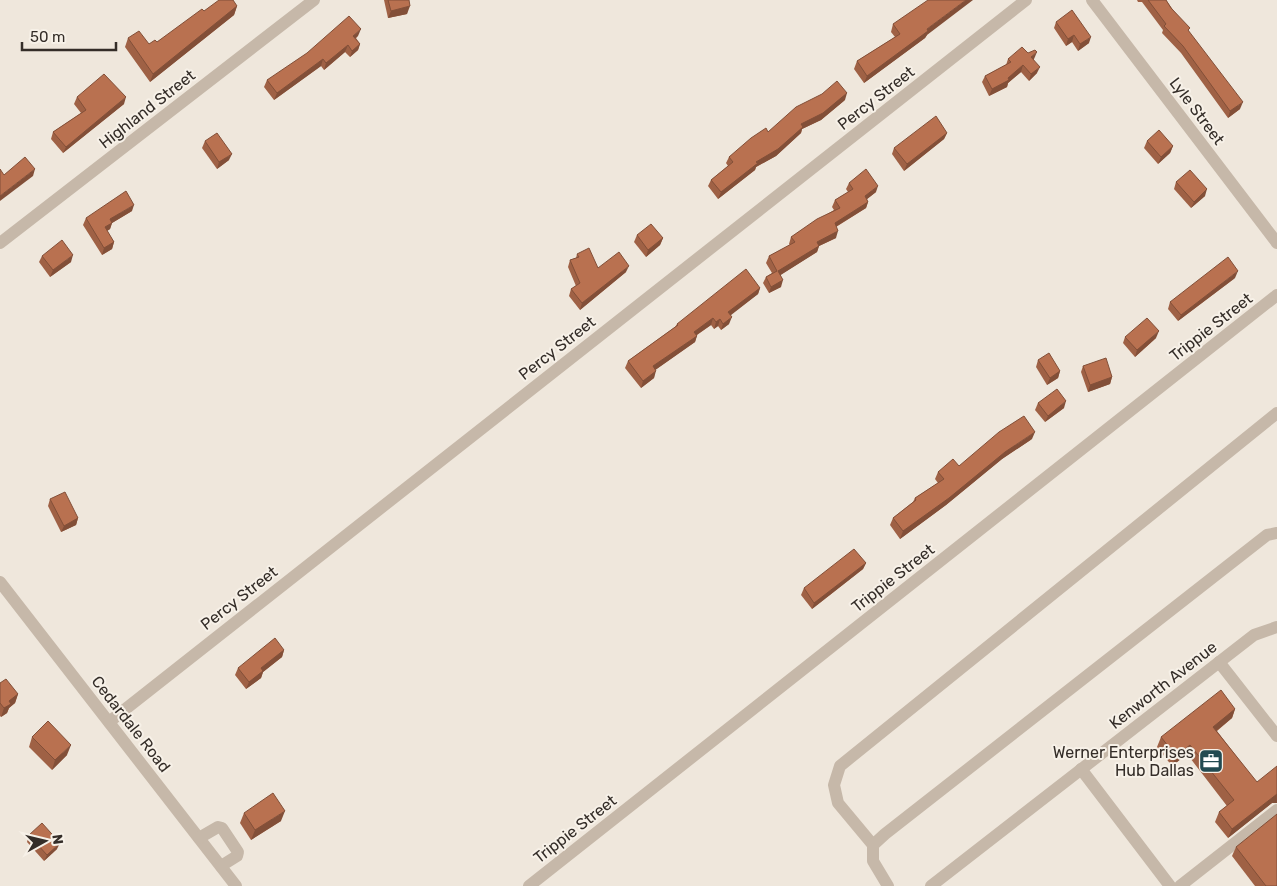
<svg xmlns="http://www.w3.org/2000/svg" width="1277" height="886" font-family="Rubik,sans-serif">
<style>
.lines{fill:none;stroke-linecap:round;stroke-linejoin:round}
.minor{stroke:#c6b8a9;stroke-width:12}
.wall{fill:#9f6145}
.shaded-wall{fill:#824f38}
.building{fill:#b97150;stroke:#824f38}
.labels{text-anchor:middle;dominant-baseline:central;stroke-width:4;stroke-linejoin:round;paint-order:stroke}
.street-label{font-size:16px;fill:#342d28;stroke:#f7f1e8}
.poi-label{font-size:16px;fill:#342d28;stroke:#f7f1e8;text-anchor:end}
</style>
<rect width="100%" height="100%" fill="#efe7dc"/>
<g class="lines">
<g class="minor">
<path d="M1092 0 1277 243"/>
<path d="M0 243 314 0"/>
<path d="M0 582 236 886"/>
<path d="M1219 662 1277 736"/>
<path d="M109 722 1026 0"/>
<path d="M1081 769 1170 886"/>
<path d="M199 838 218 827 222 828 238 852 237 856 221 866"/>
<path d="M873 845 838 803 834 785 840 766 1277 413"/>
<path d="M529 886 1277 295"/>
<path d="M888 886 873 861V845L885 834 1267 535 1277 533"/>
<path d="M931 886 1254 635 1277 627"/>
<path d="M1180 886 1277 810"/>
</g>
</g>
<g class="wall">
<path d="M384 0H409L407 14 388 18Z"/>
<path d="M1137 0H1166L1189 32 1240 109 1228 118 1181 53 1162 33 1163 30 1142 2H1138Z"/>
<path d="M237 6 234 15 150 82 125 47 128 38 149 44 157 42 204 11Z"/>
<path d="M1056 22 1089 43 1078 51 1072 42 1066 46 1054 28Z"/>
<path d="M893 24 927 35 925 38 864 83 854 69 857 61 895 37 891 32Z"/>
<path d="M358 36 356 38 360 44 358 50 350 57 345 52 324 70 321 66 274 100 264 87 267 80Z"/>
<path d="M1028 53 1034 59V60L1037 73 1029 81 1021 72 1008 83 1007 87 989 96 982 82 985 76 1006 65 1008 59Z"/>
<path d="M77 97 124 104 63 153 51 139 53 132 81 113 74 104Z"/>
<path d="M845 100 821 120 802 129 801 133 776 156 756 167 755 170 718 199 708 186 711 180 728 166 726 163 729 157 768 132Z"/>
<path d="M947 133 944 139 904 171 892 154 894 148Z"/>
<path d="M205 141 229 160 217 169 202 148Z"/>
<path d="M1147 141 1173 146 1170 153 1158 164 1144 148Z"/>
<path d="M1176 182 1205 196 1191 208 1174 189Z"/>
<path d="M849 183 876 192 867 199 868 202 866 208 836 227V238L819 246 817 252 780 275 781 287 769 293 763 283 766 277 772 273 766 263 769 256 790 245 789 244 791 237 834 210 832 207 835 200 848 192 846 189Z"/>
<path d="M132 211 112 223 110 229 107 231 114 242 112 249 102 255 83 225 86 218Z"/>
<path d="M637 235 663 238 660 245 646 257 634 242Z"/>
<path d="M577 254 598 268 626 272 580 310 569 296 571 289 576 286 568 267 570 260 576 258Z"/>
<path d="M42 256 71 262 50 277 39 262Z"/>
<path d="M1235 278 1178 321 1168 309 1170 302Z"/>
<path d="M760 288 758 294 730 315 729 324 721 330 718 326 714 329 711 325 697 335 695 342 655 370 654 378 641 388 625 368 628 361 675 327 677 324Z"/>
<path d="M1125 337 1156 338 1135 357 1123 343Z"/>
<path d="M1038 360 1060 371 1058 378 1047 385 1036 367Z"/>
<path d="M1083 366 1112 377 1110 384 1088 392 1081 372Z"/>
<path d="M1038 403 1064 408 1045 422 1035 410Z"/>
<path d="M1032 439 1002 459 946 505 900 539 890 525 893 518 913 502 915 498 938 483 935 479 938 472 959 466Z"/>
<path d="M50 499 78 518 76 525 61 532 48 506Z"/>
<path d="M866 563 863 569 812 609 801 595 804 588Z"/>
<path d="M284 650 282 657 263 672 261 678 246 689 235 675 238 668Z"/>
<path d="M0 683 18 694 15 703 9 708 7 713 1 717 0 716Z"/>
<path d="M1235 709 1232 718 1217 731 1272 803 1228 838 1215 822 1219 812 1227 806 1187 754 1172 766 1157 747 1161 737Z"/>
<path d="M32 737 67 755 52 770 29 747Z"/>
<path d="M244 813 281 821 251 840 240 823Z"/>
<path d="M29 835 57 849 44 861 27 842Z"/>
<path d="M1236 847 1277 886H1255L1232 856Z"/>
</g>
<g class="shaded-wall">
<path d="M966 0H973L927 35 925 38 864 83 867 76 927 29Z"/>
<path d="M237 6 234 15 150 82 153 74Z"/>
<path d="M410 6 407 14 388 18 391 11Z"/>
<path d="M361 29 358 36 351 42 353 36Z"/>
<path d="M1074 35 1072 42 1066 46 1068 39Z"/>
<path d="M1091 37 1089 43 1078 51 1080 44Z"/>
<path d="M360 44 358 50 350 57 352 51Z"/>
<path d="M348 45 345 52 324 70 326 63Z"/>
<path d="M1037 52 1034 59 1029 64 1031 57Z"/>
<path d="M323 59 321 66 274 100 277 93Z"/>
<path d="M1023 65 1021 72 1008 83 1007 87 989 96 992 89 1008 78Z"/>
<path d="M1040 67 1037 73 1029 81 1031 74Z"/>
<path d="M847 93 845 100 821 120 802 129 801 133 776 156 756 167 755 170 718 199 721 192 801 124Z"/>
<path d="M126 97 124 104 63 153 66 147Z"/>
<path d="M1243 102 1240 109 1228 118 1230 111Z"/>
<path d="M947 133 944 139 904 171 907 164Z"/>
<path d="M1173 146 1170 153 1158 164 1161 157Z"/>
<path d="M232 154 229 160 217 169 219 162Z"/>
<path d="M35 169 33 176 0 201V196Z"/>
<path d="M878 186 876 192 862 203 865 196Z"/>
<path d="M1207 189 1205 196 1191 208 1194 202Z"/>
<path d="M868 202 866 208 832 229 835 223Z"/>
<path d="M134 205 132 211 112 223 110 229 102 234 105 227 110 219Z"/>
<path d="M838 231 836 238 819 246 817 252 776 278 778 271 817 242Z"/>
<path d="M663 238 660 245 646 257 648 250Z"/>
<path d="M114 242 112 249 102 255 104 248Z"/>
<path d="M73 255 71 262 50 277 53 270Z"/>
<path d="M629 266 626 272 580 310 582 303Z"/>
<path d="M1238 271 1235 278 1178 321 1181 315Z"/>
<path d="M783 280 781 287 769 293 771 287Z"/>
<path d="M760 288 758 294 726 319 728 312Z"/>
<path d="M732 317 729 324 721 330 723 324Z"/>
<path d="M713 318 711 325 692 338 694 332Z"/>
<path d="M720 319 718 326 714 329 716 322Z"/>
<path d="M1159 331 1156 338 1135 357 1137 350Z"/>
<path d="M697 336 695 342 651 373 653 366Z"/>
<path d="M656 371 654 378 641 388 643 381Z"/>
<path d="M1060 371 1058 378 1047 385 1050 378Z"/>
<path d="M1112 377 1110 384 1088 392 1090 385Z"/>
<path d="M1066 401 1064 408 1045 422 1048 416Z"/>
<path d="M1035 432 1032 439 1002 459 946 505 900 539 903 531 1005 452Z"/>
<path d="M78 518 76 525 61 532 64 526Z"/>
<path d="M866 563 863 569 812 609 814 603Z"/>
<path d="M284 650 282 657 263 672 261 678 246 689 249 682 261 668Z"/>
<path d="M18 694 15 703 9 708 7 713 1 717 4 708 9 701Z"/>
<path d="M1235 709 1232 718 1210 736 1213 727Z"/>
<path d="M71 745 67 755 52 770 55 760Z"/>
<path d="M1190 745 1187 754 1172 766 1176 756Z"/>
<path d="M1276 794H1277V803H1272L1228 838 1232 829Z"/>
<path d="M285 811 281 821 251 840 255 830Z"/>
<path d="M60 843 57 849 44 861 47 855Z"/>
</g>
<g class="building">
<path d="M219 0H233L237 6 153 74 128 38 139 31 149 44 155 40 157 42 202 9 204 11Z"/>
<path d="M388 0H409L410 6 391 11Z"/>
<path d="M928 0H966L927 29 928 31 867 76 857 61 900 34 893 24Z"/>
<path d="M1148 0H1166L1171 8 1190 28 1188 30 1243 102 1230 111 1183 46 1164 26 1166 24Z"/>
<path d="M1072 10 1091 37 1080 44 1074 35 1068 39 1056 22Z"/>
<path d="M349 16 361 29 353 36 360 44 352 51 348 45 326 63 323 59 277 93 267 80 307 53Z"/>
<path d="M1022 47 1028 53 1035 50 1037 52 1031 57 1040 67 1031 74 1023 65 1008 78 1009 80 992 89 985 76 1011 62 1008 59Z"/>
<path d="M104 74 126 97 66 147 53 132 86 110 77 97Z"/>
<path d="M837 81 847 93 823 113 801 124 803 127 778 149 756 162 758 163 721 192 711 180 733 162 729 157 751 138 766 128 768 132 796 107 822 94Z"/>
<path d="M936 116 947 133 907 164 894 148Z"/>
<path d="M1159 130 1173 146 1161 157 1147 141Z"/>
<path d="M217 133 232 154 219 162 205 141Z"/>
<path d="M25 157 35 169 0 196V169L4 175Z"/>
<path d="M866 169 878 186 865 196 868 202 835 223 838 231 817 242 819 246 778 271 783 280 771 287 766 277 777 271 769 256 795 242 791 237 817 219 840 208 835 200 853 189 849 183Z"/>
<path d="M1190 170 1207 189 1194 202 1176 182Z"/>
<path d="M126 191 134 205 110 219 112 223 105 227 114 242 104 248 86 218Z"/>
<path d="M651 224 663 238 648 250 637 235Z"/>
<path d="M62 240 73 255 53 270 42 256Z"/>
<path d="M589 248 598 268 619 252 629 266 582 303 571 289 580 283 570 260 579 257 577 254Z"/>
<path d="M1228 257 1238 271 1181 315 1170 302Z"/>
<path d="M746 269 760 288 728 312 732 317 723 324 720 319 716 322 713 318 694 332 697 336 653 366 656 371 643 381 628 361 678 325 677 324Z"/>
<path d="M1147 318 1159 331 1137 350 1125 337Z"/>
<path d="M1049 353 1060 371 1050 378 1038 360Z"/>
<path d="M1106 358 1112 377 1090 385 1083 366Z"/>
<path d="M1057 389 1066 401 1048 416 1038 403Z"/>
<path d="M1024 416 1035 432 1005 452 949 498 903 531 893 518 916 500 915 498 944 479 938 472 953 459 959 466 999 432Z"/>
<path d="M65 492 78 518 64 526 50 499Z"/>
<path d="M854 549 866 563 814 603 804 588Z"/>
<path d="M275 638 284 650 261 668 263 671 249 682 238 668Z"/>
<path d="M6 679 18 694 9 701 11 704 4 708 0 703V683Z"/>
<path d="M1221 690 1235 709 1213 727 1257 782 1277 766V794L1232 829 1219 812 1234 800 1190 745 1176 756 1161 737Z"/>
<path d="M48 721 71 745 55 760 32 737Z"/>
<path d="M273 793 285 811 255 830 244 813Z"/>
<path d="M1277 814V886H1266L1236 847Z"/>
<path d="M42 823 60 843 47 855 29 835Z"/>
</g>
<defs>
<symbol id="office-square" viewBox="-11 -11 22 22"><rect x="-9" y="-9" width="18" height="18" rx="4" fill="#224a51" stroke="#f7f1e8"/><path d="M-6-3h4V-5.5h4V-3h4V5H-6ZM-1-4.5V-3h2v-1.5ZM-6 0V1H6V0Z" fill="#fff"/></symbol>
</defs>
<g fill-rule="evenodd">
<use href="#office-square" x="1197" y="747" width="28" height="28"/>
</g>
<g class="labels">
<g class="street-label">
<text transform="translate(876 98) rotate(-38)">Percy Street</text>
<text transform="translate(147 109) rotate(-38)">Highland Street</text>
<text transform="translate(1197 111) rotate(53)">Lyle Street</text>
<text transform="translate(1211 327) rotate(-38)">Trippie Street</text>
<text transform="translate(557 348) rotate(-38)">Percy Street</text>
<text transform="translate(893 578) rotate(-38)">Trippie Street</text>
<text transform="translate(239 598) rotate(-38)">Percy Street</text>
<text transform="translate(1163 685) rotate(-38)">Kenworth Avenue</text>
<text transform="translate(131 724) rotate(52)">Cedardale Road</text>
<text transform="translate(575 829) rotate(-38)">Trippie Street</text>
</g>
<g class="poi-label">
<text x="1194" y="752">Werner Enterprises<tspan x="1194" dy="18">Hub Dallas</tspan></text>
</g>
</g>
<g transform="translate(45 841) rotate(82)" stroke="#f7f1e8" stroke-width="4" paint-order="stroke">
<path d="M0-4L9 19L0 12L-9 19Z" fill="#342d28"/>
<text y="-8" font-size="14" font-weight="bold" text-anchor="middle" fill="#342d28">N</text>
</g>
<path d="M22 42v8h94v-8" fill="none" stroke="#342d28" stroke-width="2.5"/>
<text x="30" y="42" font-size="15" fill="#342d28" stroke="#f7f1e8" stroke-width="4" paint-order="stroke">50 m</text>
</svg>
